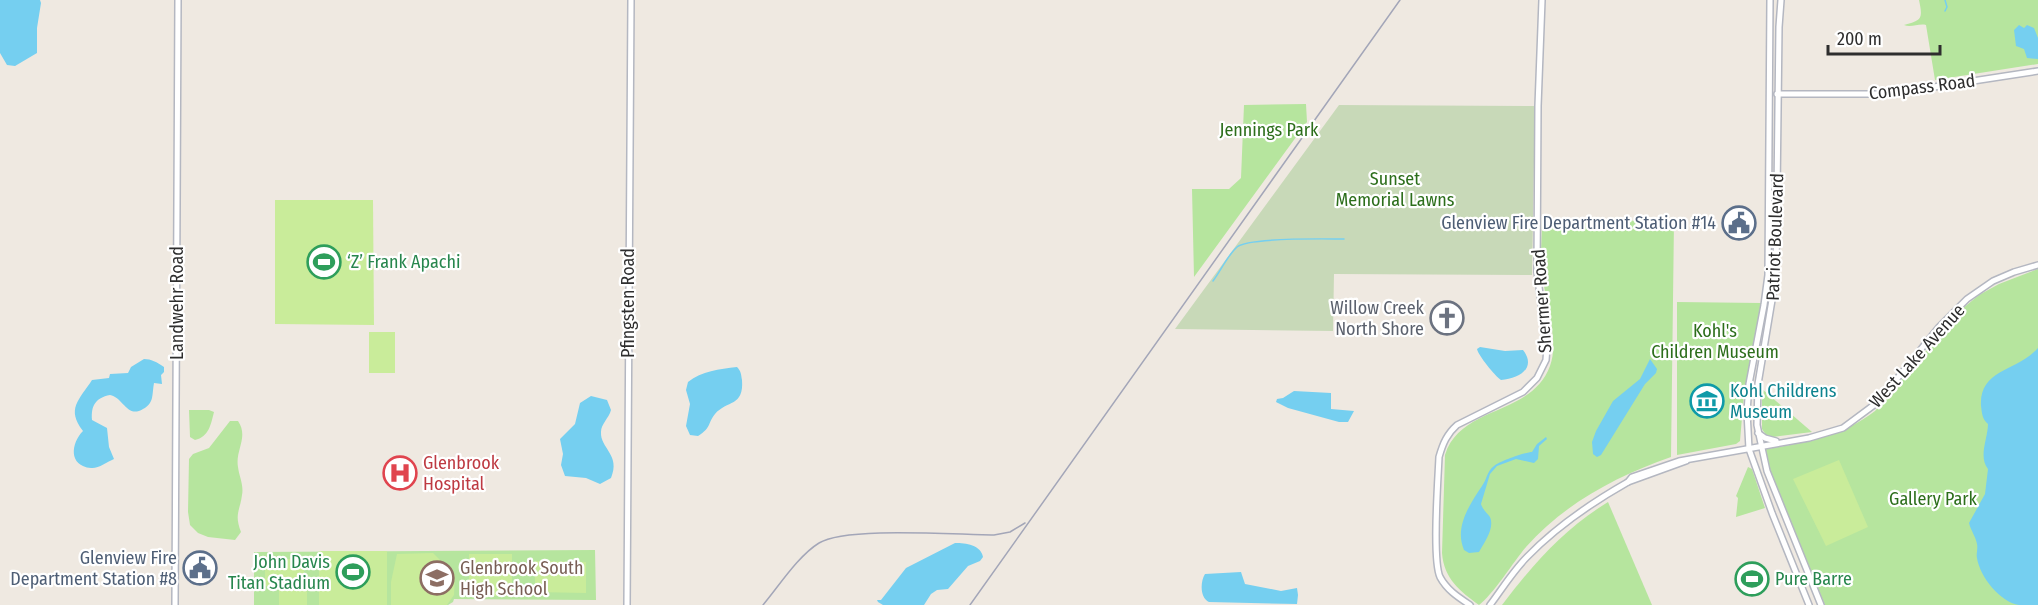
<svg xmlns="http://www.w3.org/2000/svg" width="2038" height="605" font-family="'Fira Sans Condensed',sans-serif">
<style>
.green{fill:#b6e59e}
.cemetery{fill:#c8d9b8}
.pitch{fill:#c9ec9a}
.water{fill:#75cff0}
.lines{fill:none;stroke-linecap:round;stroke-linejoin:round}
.stream{stroke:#75cff0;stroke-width:1.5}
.secondary-casing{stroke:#b4b7c1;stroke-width:8}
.secondary{stroke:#fff;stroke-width:5}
.rail{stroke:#a3a6b8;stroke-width:1.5}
.labels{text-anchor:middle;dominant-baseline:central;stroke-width:4.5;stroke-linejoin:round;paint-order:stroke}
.street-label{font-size:18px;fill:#2e2e2e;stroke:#fff}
.park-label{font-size:18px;fill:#2c6e1b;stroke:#fff}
.service-label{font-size:18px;fill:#4e5e75;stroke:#fff;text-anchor:end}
.leisure-label{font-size:18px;fill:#27864d;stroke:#fff;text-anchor:start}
.worship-label{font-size:18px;fill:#5b616d;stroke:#fff;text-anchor:end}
.culture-label{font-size:18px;fill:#0d838f;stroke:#fff;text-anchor:start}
.health-label{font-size:18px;fill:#be3a42;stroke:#fff;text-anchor:start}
.education-label{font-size:18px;fill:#785e54;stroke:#fff;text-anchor:start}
</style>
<rect width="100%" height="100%" fill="#efe9e1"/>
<g class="green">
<path d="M1919 0H2038V64L1935 80 1926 25C1919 23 1911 28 1904 25 1922 20 1923 19 1919 0Z"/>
<path d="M1306 104 1307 122 1194 277 1192 189H1229L1241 178 1244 105Z"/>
<path d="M1542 220 1674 221 1671 457C1617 476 1565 503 1526 547 1514 561 1492 596 1479 605 1460 591 1444 579 1442 553L1445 455C1460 405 1532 416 1550 366 1560 339 1544 300 1542 271 1540 254 1542 237 1542 220Z"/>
<path d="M2038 269V605H1825L1769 471 1763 450C1805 442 1840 438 1875 411L1962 309 1979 295 1999 284Z"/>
<path d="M1677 302 1761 303 1744 394 1740 441 1736 444 1677 455Z"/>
<path d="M1762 389 1812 432 1773 437 1766 435 1762 429Z"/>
<path d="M189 410H209L214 412C211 424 209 437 195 440L190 437Z"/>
<path d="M230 421H238C249 437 235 450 238 467 239 476 244 485 242 495 240 511 234 514 241 532L235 540 208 537 198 533 190 525 188 512 189 459 193 454 209 448Z"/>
<path d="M1748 467 1752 469 1765 508 1736 517 1738 498 1736 496Z"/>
<path d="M1608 502 1652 605H1502C1533 564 1564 529 1608 502Z"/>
<path d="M595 550 596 600 454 599 453 602 448 605H254V552Z"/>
</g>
<path class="cemetery" d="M1339 105 1535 106 1532 275 1334 274 1333 331 1175 329Z"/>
<g class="pitch">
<path d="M275 200H373L374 325 275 324Z"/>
<rect x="369" y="332" width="26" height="41"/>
<path d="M1839 460 1868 527 1826 546 1793 479Z"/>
<rect x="319" y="551" width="68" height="54"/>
<path d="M433 553 455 575 454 595 447 605H391V582L397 554Z"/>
<rect x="469" y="554" width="43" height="42"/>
<rect x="265" y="559" width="39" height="27"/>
<path d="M535 561 586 562V593L535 592Z"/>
<rect x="279" y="587" width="28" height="18"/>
</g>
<g class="water">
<path d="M0 0H40L41 3 37 28V53L15 66 7 65 0 53Z"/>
<path d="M2019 25 2024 28 2027 25 2034 28 2038 38V59L2027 58 2024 49 2016 46 2014 30Z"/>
<path d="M1480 347 1505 351 1523 350C1537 368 1519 379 1501 380 1495 376 1478 355 1477 349Z"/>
<path d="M2038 348V605C2032 605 2025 605 2019 605 2000 602 1980 577 1977 558 1976 554 1978 549 1977 544 1976 537 1971 531 1969 523L1985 494 1988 469C1978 457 1988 438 1988 424 1982 419 1982 413 1981 406 1979 369 2016 372 2038 348Z"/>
<path d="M144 359C151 359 157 362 164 367V372L161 375 162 384 154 383C153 388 153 393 152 398 151 403 147 407 143 409 127 419 123 397 110 395 95 398 91 406 92 420L107 428 109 447 114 459C107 462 98 469 91 468 68 466 71 443 83 431 66 409 79 400 92 380L109 378 110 374 128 373 131 367Z"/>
<path d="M1650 359 1657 369 1656 373 1645 384 1601 455 1597 457 1593 454 1592 442 1596 431 1613 401 1640 379Z"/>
<path d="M737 367C741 371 741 374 742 380 744 407 727 400 715 414 707 424 712 427 698 436L690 435 686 426 690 404 686 390 688 382C702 371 719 369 737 367Z"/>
<path d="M1294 391 1331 393V409L1354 411 1348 422H1339L1288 408 1276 402 1277 399 1283 398Z"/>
<path d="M591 396 607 400 611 410C609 418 601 424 601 432 600 448 621 455 611 478L600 484 586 478 565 476 561 465 563 454 560 439 575 424 580 403Z"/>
<path d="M1546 437 1547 439 1539 446 1538 459 1534 463 1516 459 1497 466 1490 474 1481 504C1483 510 1487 513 1490 517 1495 528 1484 543 1479 552L1469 553 1464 550C1454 527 1470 504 1482 486 1487 479 1487 471 1494 466 1500 461 1526 452 1532 452L1537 444Z"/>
<path d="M955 543C966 543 981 545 983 557L980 561 968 566 948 589 937 590 931 594 924 605H883L878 602 877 600H881L906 568Z"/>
<path d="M1241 572 1245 584 1281 591 1297 588 1298 595 1297 604 1209 602C1200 598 1200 582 1205 574Z"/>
</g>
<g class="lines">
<g class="stream">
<path d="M1945 0 1947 7 1945 11"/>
<path d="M1213 281C1221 270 1228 255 1237 247 1248 237 1326 239 1344 239"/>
</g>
<defs>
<g id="secondary">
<path d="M1770 0 1768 275 1764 305 1749 384 1747 412 1749 449 1772 513 1809 605"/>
<path d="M1781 0 1779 27 1776 276 1758 384 1757 425 1767 471 1821 605"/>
<path d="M1777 94H1888L2038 71"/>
<path d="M1758 433 1765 438 1776 441"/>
<path d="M1628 482 1686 461"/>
<path d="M175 605 178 0"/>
<path d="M627 605 631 0"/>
<path d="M1470 605C1458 597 1447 590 1440 577 1432 559 1438 480 1439 457 1443 443 1447 434 1457 425L1523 392 1537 378 1546 360 1547 347 1537 272 1538 106 1542 0"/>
<path d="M1490 605C1502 589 1513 571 1527 557 1557 526 1591 503 1628 482L1632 477 1679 461 1809 438 1843 428 1878 402 1939 327 1967 299 1993 281 2014 272 2038 265"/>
</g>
</defs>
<use href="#secondary" class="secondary-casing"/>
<use href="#secondary" class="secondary"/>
<g class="rail">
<path d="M763 605C779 586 798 556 819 543 845 526 958 535 994 535L1010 532 1025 523"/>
<path d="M970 605 1400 0"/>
</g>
</g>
<defs>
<symbol id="civic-ring" viewBox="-11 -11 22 22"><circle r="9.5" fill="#fff" stroke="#5c6f8a" stroke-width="1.5"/><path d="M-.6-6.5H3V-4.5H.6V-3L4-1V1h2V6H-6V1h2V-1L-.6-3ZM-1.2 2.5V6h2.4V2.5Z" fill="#5c6f8a"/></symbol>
<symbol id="stadium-ring" viewBox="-11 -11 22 22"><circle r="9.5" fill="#fff" stroke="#2e9e5b" stroke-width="1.5"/><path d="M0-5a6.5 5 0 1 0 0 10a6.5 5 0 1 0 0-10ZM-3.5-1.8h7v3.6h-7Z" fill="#2e9e5b"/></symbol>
<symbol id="church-ring" viewBox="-11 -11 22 22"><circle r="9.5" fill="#fff" stroke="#6b7280" stroke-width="1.5"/><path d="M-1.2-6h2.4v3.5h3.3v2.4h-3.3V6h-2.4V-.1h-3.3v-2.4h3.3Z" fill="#6b7280"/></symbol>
<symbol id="museum-ring" viewBox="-11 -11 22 22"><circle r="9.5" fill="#fff" stroke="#0f9aa8" stroke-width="1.5"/><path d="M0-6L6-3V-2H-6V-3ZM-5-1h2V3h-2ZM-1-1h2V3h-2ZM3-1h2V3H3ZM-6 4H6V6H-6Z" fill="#0f9aa8"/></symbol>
<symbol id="hospital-ring" viewBox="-11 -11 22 22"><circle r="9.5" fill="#fff" stroke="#e0444e" stroke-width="1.5"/><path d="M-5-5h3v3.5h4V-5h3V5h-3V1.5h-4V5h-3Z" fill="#e0444e"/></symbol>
<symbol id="school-ring" viewBox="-11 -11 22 22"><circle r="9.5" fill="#fff" stroke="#8d6e63" stroke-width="1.5"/><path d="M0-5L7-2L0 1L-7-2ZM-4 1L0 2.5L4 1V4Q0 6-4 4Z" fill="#8d6e63"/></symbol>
</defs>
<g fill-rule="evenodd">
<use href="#civic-ring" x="1720" y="204" width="38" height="38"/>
<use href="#stadium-ring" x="305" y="243" width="38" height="38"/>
<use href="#church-ring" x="1428" y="299" width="38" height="38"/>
<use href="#museum-ring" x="1688" y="382" width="38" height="38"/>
<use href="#hospital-ring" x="381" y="454" width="38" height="38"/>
<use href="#civic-ring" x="181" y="549" width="38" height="38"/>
<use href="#stadium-ring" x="334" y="553" width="38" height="38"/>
<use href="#school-ring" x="418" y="559" width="38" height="38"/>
<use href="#stadium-ring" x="1733" y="560" width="38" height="38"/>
</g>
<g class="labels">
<g class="street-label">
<text transform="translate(1922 87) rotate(-7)">Compass Road</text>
<text transform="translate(1775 237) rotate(-88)">Patriot Boulevard</text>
<text transform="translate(1542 301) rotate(-94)">Shermer Road</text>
<text transform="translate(177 303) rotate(-90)">Landwehr Road</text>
<text transform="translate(628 303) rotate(-90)">Pfingsten Road</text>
<text transform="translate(1917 356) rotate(-48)">West Lake Avenue</text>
</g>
<g class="park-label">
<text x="1269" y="130">Jennings Park</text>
<text x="1395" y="179">Sunset<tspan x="1395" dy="21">Memorial Lawns</tspan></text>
<text x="1715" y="331">Kohl's<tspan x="1715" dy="21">Children Museum</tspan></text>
<text x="1933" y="499">Gallery Park</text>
</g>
<g class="service-label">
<text x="1716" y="223">Glenview Fire Department Station #14</text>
<text x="177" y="558">Glenview Fire<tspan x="177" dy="21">Department Station #8</tspan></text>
</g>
<g class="leisure-label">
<text x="347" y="262">‘Z’ Frank Apachi</text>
<text x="330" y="562" text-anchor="end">John Davis<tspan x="330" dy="21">Titan Stadium</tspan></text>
<text x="1775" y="579">Pure Barre</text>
</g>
<g class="worship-label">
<text x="1424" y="308">Willow Creek<tspan x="1424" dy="21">North Shore</tspan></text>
</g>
<g class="culture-label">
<text x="1730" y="391">Kohl Childrens<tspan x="1730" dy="21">Museum</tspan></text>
</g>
<g class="health-label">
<text x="423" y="463">Glenbrook<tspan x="423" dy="21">Hospital</tspan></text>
</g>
<g class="education-label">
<text x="460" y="568">Glenbrook South<tspan x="460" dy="21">High School</tspan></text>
</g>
</g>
<path d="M1828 45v9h112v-9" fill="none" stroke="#2e2e2e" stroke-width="3"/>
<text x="1837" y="45" font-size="18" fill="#2e2e2e" stroke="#ffffff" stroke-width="4.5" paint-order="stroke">200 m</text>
</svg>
